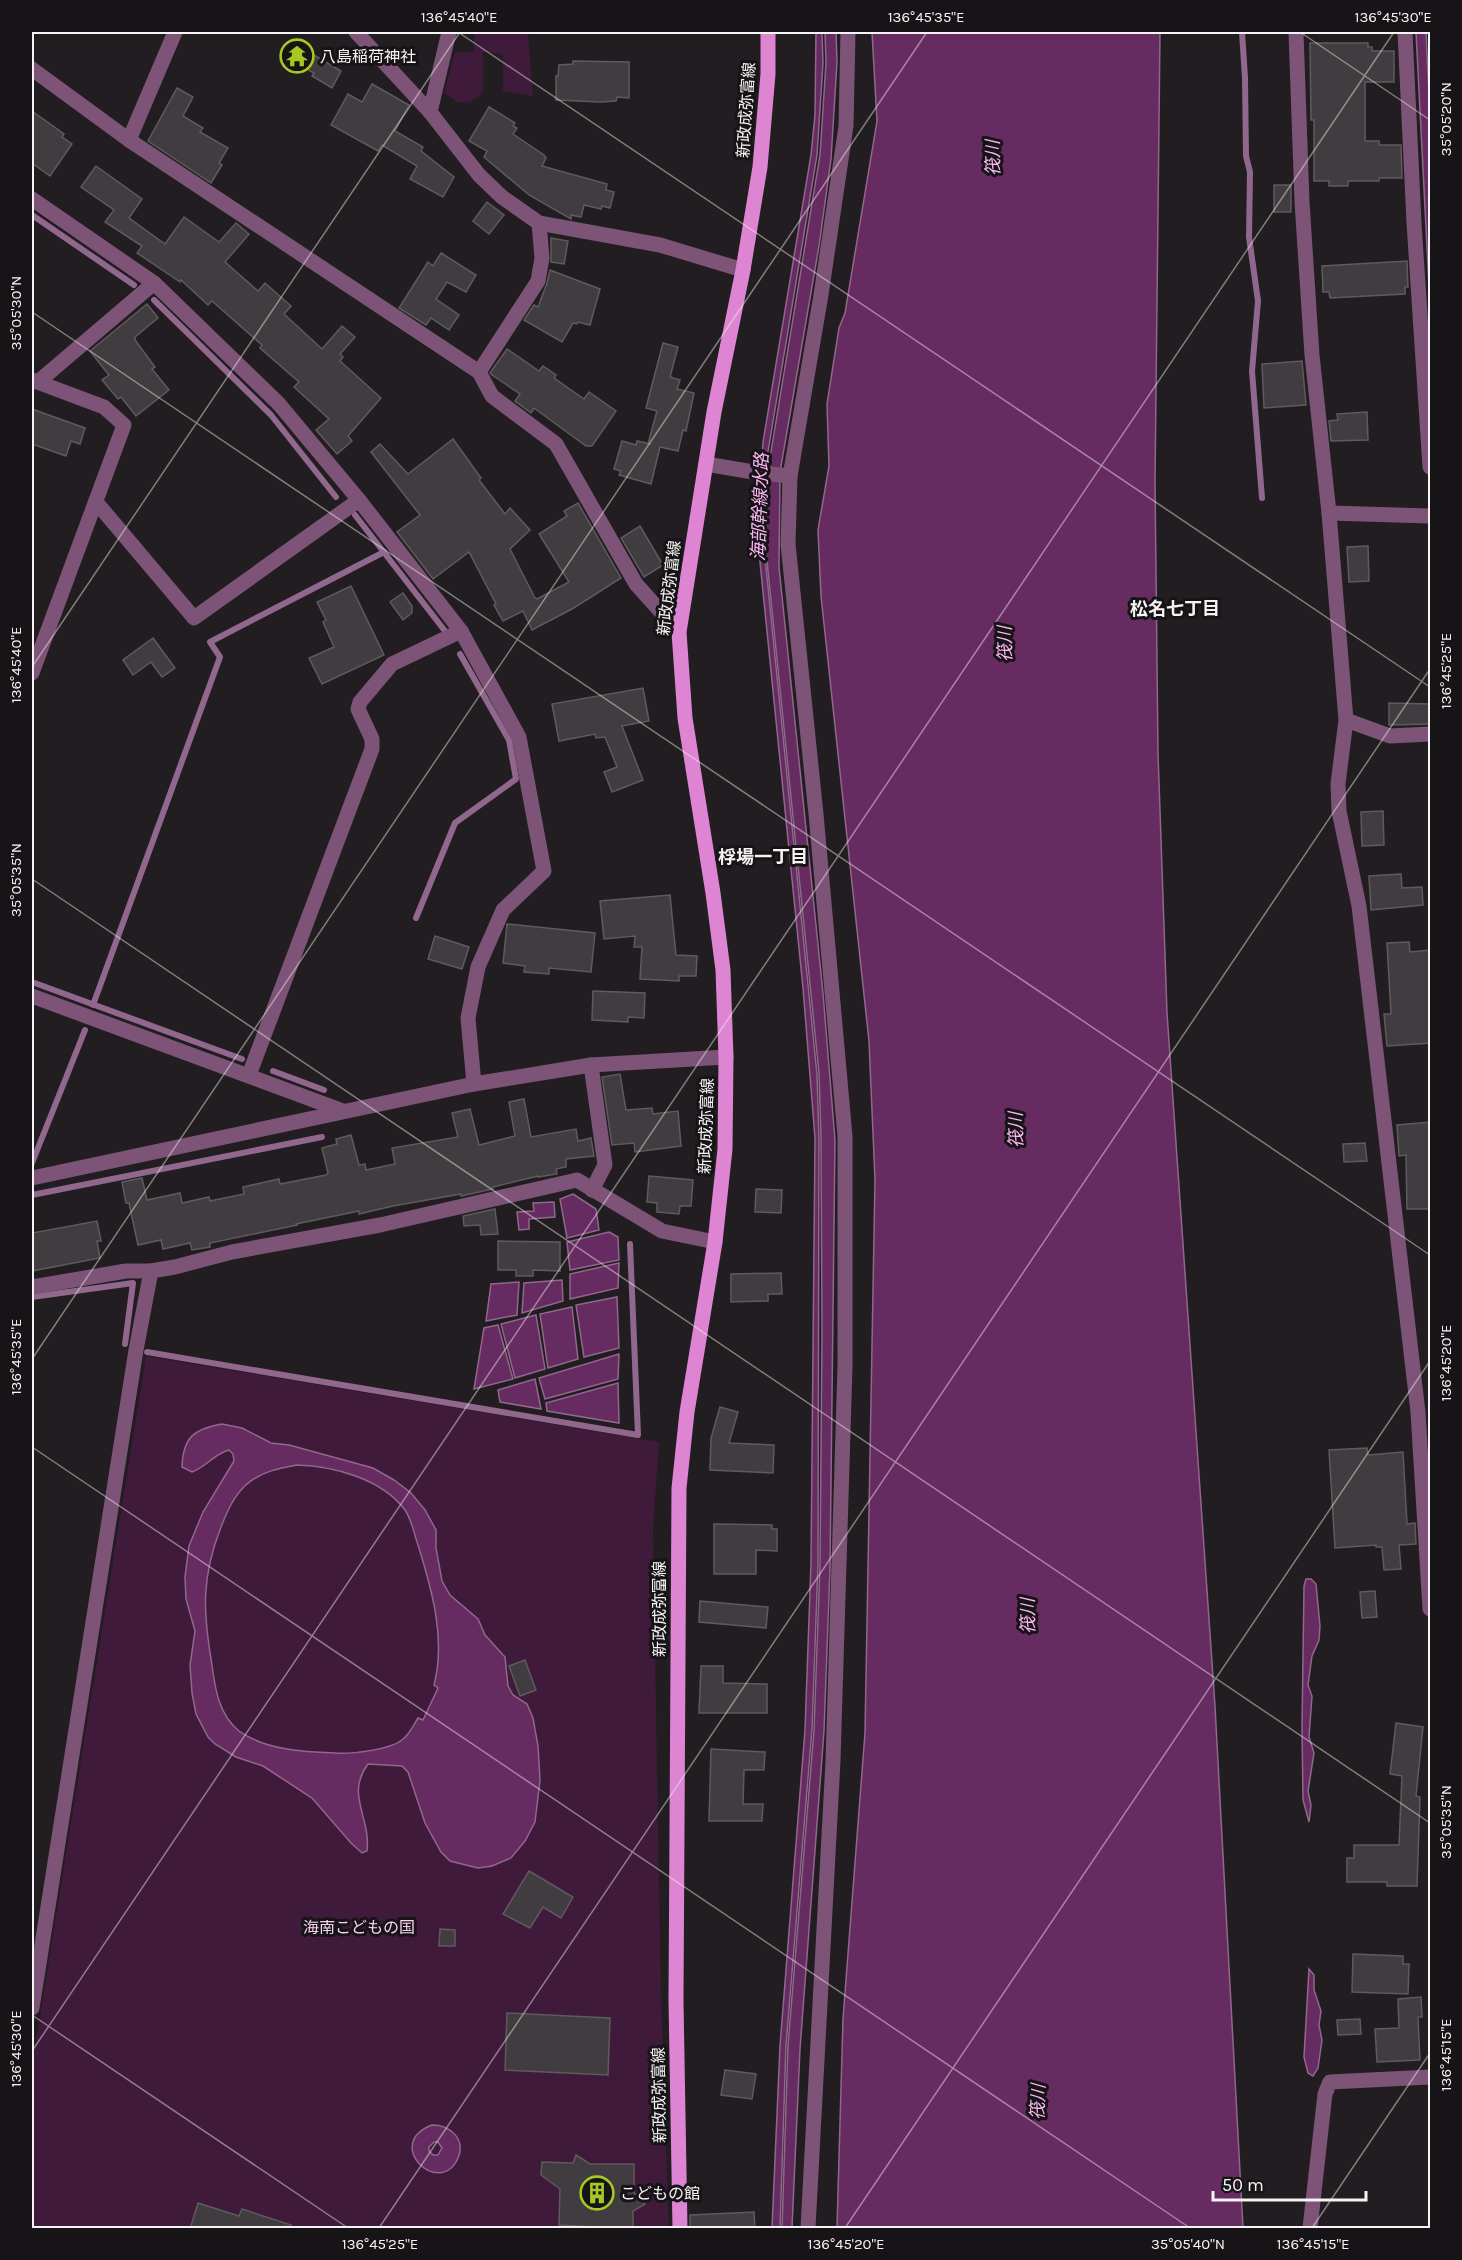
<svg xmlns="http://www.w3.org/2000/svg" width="1462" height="2260" font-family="Karla,'Noto Sans JP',sans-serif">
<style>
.green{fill:#3f1a3b}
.water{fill:#662b60;stroke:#91678d;stroke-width:1.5;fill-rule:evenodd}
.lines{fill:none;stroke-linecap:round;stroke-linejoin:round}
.stream{stroke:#91678d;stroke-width:6}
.building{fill:#403c3f;stroke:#5f5a5e;stroke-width:1.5}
.minor{stroke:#7d5377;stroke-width:15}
.major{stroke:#dd85d2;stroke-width:15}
.ticks{fill:none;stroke:#f6f3f5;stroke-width:1.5;stroke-opacity:0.45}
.labels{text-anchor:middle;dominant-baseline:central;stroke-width:6;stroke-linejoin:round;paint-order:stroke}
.poi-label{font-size:16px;fill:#f6f3f5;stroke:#171417;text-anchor:start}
.street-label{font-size:16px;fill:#f6f3f5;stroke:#171417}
.park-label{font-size:16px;fill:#f5d1ef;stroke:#171417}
.water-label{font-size:18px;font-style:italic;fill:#feb7f4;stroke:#171417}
.neighbourhood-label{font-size:18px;font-weight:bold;fill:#f6f3f5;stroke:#171417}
.neatline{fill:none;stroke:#f6f3f5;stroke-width:2}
.ticks-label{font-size:15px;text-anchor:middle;fill:#f6f3f5}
</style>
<rect width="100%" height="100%" fill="#211d20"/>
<g class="green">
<path d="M474 32H515L528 34 533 96 503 91V54L483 52V92L470 102H457L444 93 455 52H474Z"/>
<path d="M146 1356 659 1442 653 1530 661 1999 669 2228H32V2065Z"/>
</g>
<g class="water">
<path d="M816 32H822L823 63 817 155 765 470V557L817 1074 819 1139 818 1564 812 1729 786 2045 780 2228H772L780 2046 805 1730 811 1563 815 1138 803 988 760 562 759 502 763 442 811 155 815 115Z"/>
<path d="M825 32H836L837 62 831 159 819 246 780 472 779 567 823 993 835 1140 830 1569 824 1731 800 2049 792 2228H782L788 2045 814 1730 820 1564 822 1333 821 1139 819 1073 766 551 768 470 820 155 826 63Z"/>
<path d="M872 32H1160L1155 481 1158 753 1167 1013 1215 1706 1243 2228H837L843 2019 865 1733 875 1180 869 1041 821 596 818 530 829 466 827 404 839 328 845 313 877 121Z"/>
<path d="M1416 32H1426L1430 117V306Z"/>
<path d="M573 1194 596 1209 599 1230 567 1238 560 1199Z"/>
<path d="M554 1202 555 1217 529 1219V1229L519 1230 517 1212 534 1211 533 1203Z"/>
<path d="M609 1232 618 1237 619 1260 570 1270 567 1242Z"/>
<path d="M619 1263 618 1288 570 1299V1274Z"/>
<path d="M562 1280 563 1301 522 1313 524 1283Z"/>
<path d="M519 1282 517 1315 486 1321 491 1284Z"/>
<path d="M617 1297 619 1348 584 1357 576 1305Z"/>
<path d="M572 1307 578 1359 548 1368 540 1314Z"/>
<path d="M536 1315 545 1369 515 1378 501 1324Z"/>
<path d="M498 1325 513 1379 474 1389 484 1328Z"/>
<path d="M619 1354 618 1379 545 1399 539 1378Z"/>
<path d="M535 1379 541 1409 500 1402 498 1390Z"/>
<path d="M618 1383 619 1423 547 1411 546 1403Z"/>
<path d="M222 1424 242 1428 271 1443 289 1445 373 1468 394 1480 411 1493 425 1510 436 1530V1548L442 1581 450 1595 478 1619 485 1635 505 1657 508 1686 513 1695 527 1704 533 1718 538 1746 540 1780 535 1822 525 1841 511 1858 492 1866 478 1868 450 1861 441 1852 425 1823 408 1772 402 1766 368 1764C345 1795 371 1816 367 1851L362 1853 351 1843 312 1798 263 1766 236 1757 215 1744 208 1737 196 1714 192 1693 190 1665 195 1631 186 1599 185 1577 189 1546 203 1512 234 1461 233 1454 229 1450C214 1454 206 1467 192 1472L182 1467C183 1437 194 1429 222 1424ZM297 1465C334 1466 382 1479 405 1510 412 1520 414 1534 418 1545 432 1590 446 1639 434 1685L438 1688 423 1720 418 1718C413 1726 409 1735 402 1740 389 1750 352 1754 335 1753 305 1752 265 1750 239 1731 219 1715 215 1689 212 1665 203 1612 201 1578 221 1527 227 1512 234 1495 247 1484 261 1472 279 1468 297 1465Z"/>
<path d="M1306 1579H1311L1316 1584 1320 1626 1319 1640 1312 1656 1308 1685 1312 1696 1309 1737 1314 1753 1308 1791 1311 1805 1309 1822 1303 1800 1302 1729 1304 1586Z"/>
<path d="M1309 1969 1314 1975V1990L1321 2011 1319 2025 1322 2040 1318 2068 1313 2076 1308 2073 1304 2057Z"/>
<path d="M432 2125C450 2125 466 2139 458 2158 440 2199 382 2144 432 2125ZM434 2142H438L442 2148 438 2155H433L429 2151V2147Z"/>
</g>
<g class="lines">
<g class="stream">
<path d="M1242 32 1245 78 1246 156 1250 172 1249 237 1258 301 1252 371 1262 498"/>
<path d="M32 215 134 285"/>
<path d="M154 300 271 415 336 497"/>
<path d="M355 515 445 631"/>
<path d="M416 918 455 823 516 779 509 740 460 654"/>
<path d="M32 982 242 1059"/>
<path d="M93 1005 220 657 210 642 384 552"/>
<path d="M273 1071 324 1090"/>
<path d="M32 1163 85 1030"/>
<path d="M32 1195 322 1137"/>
<path d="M32 1297 133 1283 125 1344"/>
<path d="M147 1352 638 1435 630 1244"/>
</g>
</g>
<g class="building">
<path d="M1310 43H1368V47H1372V51H1394V82H1365V141H1379V145H1401L1402 178H1379V181H1348V186H1329V181H1314V120H1311Z"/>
<path d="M297 45 341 71 332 88 312 76 314 73 289 59Z"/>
<path d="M573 61 629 62V98L617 97 616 101 600 102 556 100V76H558L559 65 573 64Z"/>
<path d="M372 84 409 105 395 131 423 147 421 151 454 177 443 197 410 179 417 166 382 145 378 151 331 125 348 94 362 102Z"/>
<path d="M177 88 193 97 183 116 203 128 200 132 228 148 219 163 222 165 211 183 148 141Z"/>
<path d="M489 107 515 123 513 126 517 128 513 134 544 155 546 158 542 166 607 184 606 190 614 192 610 208 602 206 601 209 584 205 581 217 571 215V219L529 195 484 157 487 151 469 141Z"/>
<path d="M32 111 64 134 62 137 72 144 50 176 32 163Z"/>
<path d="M96 166 142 199 129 218 165 244 184 217 219 242 236 223 249 234 225 262 258 291 265 283 291 306 284 314 322 349 342 326 355 337 340 354 343 357 340 361 381 398 348 436 352 441 337 454 316 430 329 419 294 387 299 382 260 348 262 345 212 301 208 305 181 280 180 282 137 253 142 246 105 222 114 210 81 187Z"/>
<rect x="1274" y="185" width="17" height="27"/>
<path d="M487 202 504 215 489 234 473 221Z"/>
<path d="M551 238 568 241 564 264 551 262Z"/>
<path d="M441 253 476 275 466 292 447 282 436 299 459 315 449 330 431 318 426 325 399 308 428 262 433 266Z"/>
<path d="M1407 261 1408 287H1405V294L1330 298 1329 292H1323L1322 266Z"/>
<path d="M550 270 600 289 590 325 578 322 577 324 573 323 562 342 524 320 534 305 538 307 547 283Z"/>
<path d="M147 304 158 318 135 337V340L155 367 152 369 169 390 136 416 121 397 118 399 102 380 109 375 90 351Z"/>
<path d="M663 343 678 347 670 377 680 380 677 389 694 393 686 431 683 430 678 451 660 447 651 484 619 475 621 471 614 469 622 441 636 445 637 441 651 444H648L657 411 646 408Z"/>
<path d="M507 349 539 371 543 366 556 375 554 378 584 399 589 392 616 411 592 446H586L534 408 531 413 515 401 520 394 492 375 490 373Z"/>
<path d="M1302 361 1306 405 1264 408 1262 364Z"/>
<path d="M32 409 85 428 80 444 71 441 66 456 32 444Z"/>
<path d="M1367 412 1368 440 1331 441 1329 421 1338 420 1337 414Z"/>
<path d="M453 439 481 478 479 480 505 514 510 508 530 530 510 549 535 598 537 599 569 582 539 534 567 516 564 511 578 503 621 578 572 609 532 630 523 611 503 621 494 605 496 604 469 552 433 579 397 532 420 515 371 452 380 444 408 474Z"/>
<path d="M640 526 663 565 644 577 621 538Z"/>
<path d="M1368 546 1369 581 1349 582 1347 547Z"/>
<path d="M351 586 384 655 322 684 309 658 334 647 323 622 326 620 317 602Z"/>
<path d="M403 593 412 606V613L403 620 390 602Z"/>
<path d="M153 638 175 668 162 677 151 662 133 675 123 660Z"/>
<path d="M643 688 649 721 622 726 643 780 612 792 604 772 617 767 605 737 596 738 595 734 559 741 552 704Z"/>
<path d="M1389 703 1431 704V724L1389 725Z"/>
<path d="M1383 811 1384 845 1362 846 1361 812Z"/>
<path d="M1401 874 1402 888 1422 887 1423 905 1371 910 1369 876Z"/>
<path d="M670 895 676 955 697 956 696 976H679V981L640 979 642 947H634L635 936 604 939 600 901Z"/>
<path d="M507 924 595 933 591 972 549 968V974L524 972 525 966 503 963Z"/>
<path d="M435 936 469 947 462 969 428 959Z"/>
<path d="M1409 942 1410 952 1430 950 1431 1043 1387 1046 1384 1014H1391L1387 943Z"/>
<path d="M593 991 645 993 644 1018 628 1017V1022L592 1020Z"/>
<path d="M620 1074 626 1110 652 1108 653 1114 678 1111 681 1146 635 1152 634 1143 612 1145 602 1077Z"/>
<path d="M524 1099 531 1137 576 1129 578 1141 591 1138 594 1156 566 1159V1167L556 1169 557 1174 538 1177V1176L493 1187V1189L461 1196V1194L393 1206 359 1214V1211L296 1224 297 1225 210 1243V1247L192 1250 190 1243 163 1249 161 1240 138 1245 129 1203H126L122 1182 142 1178 147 1200 180 1193 182 1203 209 1197 210 1201 244 1194 243 1187 279 1179 280 1184 326 1175 328 1173 322 1148 337 1144 336 1139 351 1135 359 1165 365 1164 366 1170 395 1164 392 1148 458 1137 452 1113 470 1109 479 1145 515 1136 509 1102Z"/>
<path d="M1431 1122V1209H1407L1406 1155 1399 1156 1397 1125Z"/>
<path d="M1365 1143 1367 1161 1344 1162 1343 1144Z"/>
<path d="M649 1176 693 1180 691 1206H680L679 1214 657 1212V1203L647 1202Z"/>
<path d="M756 1189 782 1190 781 1213 755 1212Z"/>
<path d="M495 1209 498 1234 481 1235 480 1225 464 1226 463 1216Z"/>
<path d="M97 1221 101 1241H97L100 1258 32 1271V1233Z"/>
<path d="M498 1241 560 1242V1271L533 1270V1276H516V1270H498Z"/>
<path d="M781 1273 782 1294H768V1301L731 1302V1274Z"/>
<path d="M720 1407 738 1412 729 1443 774 1445 773 1473 710 1470 711 1438Z"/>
<path d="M1367 1448 1368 1455 1403 1452 1407 1524 1415 1523 1416 1544 1399 1545 1401 1569 1384 1570 1382 1547H1376V1545L1335 1548 1329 1450Z"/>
<path d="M714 1524 772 1525V1529H777V1551L756 1550V1574H714Z"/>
<path d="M1375 1591 1377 1617 1362 1618 1360 1592Z"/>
<path d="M700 1601 768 1607 766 1628 699 1622Z"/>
<path d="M525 1660 536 1690 520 1696 509 1666Z"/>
<path d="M701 1666H723V1683L767 1684V1713H699Z"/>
<path d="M1396 1723 1423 1727 1416 1796 1420 1797 1417 1886H1387V1882H1347V1858H1354V1845H1399L1402 1776 1390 1774Z"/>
<path d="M711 1749 765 1752 764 1770H744L743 1804H763L762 1821H709Z"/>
<path d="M529 1871 573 1897 561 1918 543 1907 530 1928 503 1914Z"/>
<path d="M440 1929 455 1930V1946H439Z"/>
<path d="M1353 1954 1403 1956V1964H1409L1408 1994 1352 1992Z"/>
<path d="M1421 1997 1422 2017H1418L1420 2060 1377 2062 1375 2029 1399 2028 1398 1999Z"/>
<path d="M507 2013 610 2018 608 2075 505 2070Z"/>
<path d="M1360 2019 1361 2034 1338 2035 1337 2020Z"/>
<path d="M725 2070 756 2074 752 2099 721 2095Z"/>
<path d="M576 2155 590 2164H634V2193L645 2204 633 2211V2229L559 2225 560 2189 541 2175 542 2162 573 2163Z"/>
<path d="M198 2203 239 2216 242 2209 291 2225V2229H190Z"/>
<path d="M754 2212 755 2229 690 2228V2215Z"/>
</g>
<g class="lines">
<g class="minor">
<path d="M356 32 430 112 479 175 502 197 539 223 660 245 743 270"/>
<path d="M1296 32 1302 202 1312 355 1329 513 1346 720 1338 784 1339 811 1359 906 1418 1412 1430 1609"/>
<path d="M1405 32 1414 223 1430 467"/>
<path d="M32 69 129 140 479 372 492 396 556 444 636 584 679 632"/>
<path d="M430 112 449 32"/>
<path d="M129 140 175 32"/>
<path d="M32 199 154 283 279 404 359 500 461 631 519 737 544 871 503 910 478 967 468 1018 474 1084"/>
<path d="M479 372 538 281 542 258 539 223"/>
<path d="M32 380 104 407 124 425 32 673"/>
<path d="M38 382 154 283"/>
<path d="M706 464 753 472 790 476"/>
<path d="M96 502 194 618 359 500"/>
<path d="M1329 513 1430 516"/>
<path d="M1346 720 1390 736 1430 734"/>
<path d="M32 996 343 1111"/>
<path d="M591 1065 605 1165 592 1190"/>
<path d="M249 1075 372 749V739L358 709 360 702 392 664 461 631"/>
<path d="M32 1178 474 1084 591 1065 726 1057"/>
<path d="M32 1287 126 1271H151L175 1267 232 1252 380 1225 577 1180 662 1231 715 1242"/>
<path d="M32 2008 136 1350 151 1271"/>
<path d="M808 2228 833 1761 845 1366V1136L816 814 788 544 790 476 821 295 846 126 848 32"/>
<path d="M1310 2228 1325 2094 1330 2082 1430 2077"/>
</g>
<path class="major" d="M680 2228 676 2001 679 1488 687 1412 715 1242 725 1149 726 1057 723 970 713 893 685 718 679 632 714 412 743 270 760 167 768 74V32"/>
</g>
<path class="ticks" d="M458 32 1430 687M1300 32 1430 120M32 312 1430 1255M32 667 460 32M32 879 1430 1823M32 1359 927 32M32 1447 1190 2228M32 2015 348 2228M32 2051 1394 32M379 2228 1430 669M845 2228 1430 1361M1312 2228 1430 2053"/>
<defs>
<symbol id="temple-ring" viewBox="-11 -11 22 22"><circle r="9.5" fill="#171417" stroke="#a6c822" stroke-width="1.5"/><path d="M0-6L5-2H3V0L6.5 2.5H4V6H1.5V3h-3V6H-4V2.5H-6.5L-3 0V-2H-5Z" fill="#a6c822"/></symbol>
<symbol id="building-ring" viewBox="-11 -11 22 22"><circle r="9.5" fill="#171417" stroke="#a6c822" stroke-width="1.5"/><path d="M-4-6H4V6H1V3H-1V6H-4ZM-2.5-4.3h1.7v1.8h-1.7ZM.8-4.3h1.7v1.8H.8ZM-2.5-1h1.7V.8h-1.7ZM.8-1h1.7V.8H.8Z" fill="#a6c822"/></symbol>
</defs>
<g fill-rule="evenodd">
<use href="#temple-ring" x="278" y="37" width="38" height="38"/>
<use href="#building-ring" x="578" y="2174" width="38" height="38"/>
</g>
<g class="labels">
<g class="poi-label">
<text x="320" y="56">八島稲荷神社</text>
<text x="620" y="2193">こどもの館</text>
</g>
<g class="street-label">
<text transform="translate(746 110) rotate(-86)">新政成弥富線</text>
<text transform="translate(669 588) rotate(-83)">新政成弥富線</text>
<text transform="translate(706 1126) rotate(-88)">新政成弥富線</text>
<text transform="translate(659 1609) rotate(-90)">新政成弥富線</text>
<text transform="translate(659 2095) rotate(-91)">新政成弥富線</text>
</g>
<g class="park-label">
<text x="359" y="1927">海南こどもの国</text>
</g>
<g class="water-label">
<text transform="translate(993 158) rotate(-91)">筏川</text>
<text transform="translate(760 507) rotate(-88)">海部幹線水路</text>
<text transform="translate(1005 644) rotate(-91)">筏川</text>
<text transform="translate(1016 1130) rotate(-91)">筏川</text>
<text transform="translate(1028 1616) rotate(-91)">筏川</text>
<text transform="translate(1038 2102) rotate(-88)">筏川</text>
</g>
<g class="neighbourhood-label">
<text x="1175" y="609">松名七丁目</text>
<text x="763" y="857">桴場一丁目</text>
</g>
</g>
<rect width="1462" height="2260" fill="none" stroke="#171417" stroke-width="66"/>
<path d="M1213 2191v9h153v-9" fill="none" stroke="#f6f3f5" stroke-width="3"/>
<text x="1222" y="2191" font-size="18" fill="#f6f3f5" stroke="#171417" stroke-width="4.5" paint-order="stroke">50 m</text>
<rect x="33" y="33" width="1396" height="2194" class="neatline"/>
<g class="ticks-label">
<text x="459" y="22">136°45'40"E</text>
<text x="926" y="22">136°45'35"E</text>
<text x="1393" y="22">136°45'30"E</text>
<text transform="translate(1446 119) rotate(-90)" y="5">35°05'20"N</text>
<text transform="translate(16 313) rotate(-90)" y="5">35°05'30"N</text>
<text transform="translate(16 665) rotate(-90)" y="5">136°45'40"E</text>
<text transform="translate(1446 671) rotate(-90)" y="5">136°45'25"E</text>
<text transform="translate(16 880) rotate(-90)" y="5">35°05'35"N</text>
<text transform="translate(16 1357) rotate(-90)" y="5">136°45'35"E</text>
<text transform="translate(1446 1363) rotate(-90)" y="5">136°45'20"E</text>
<text transform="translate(1446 1822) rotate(-90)" y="5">35°05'35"N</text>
<text transform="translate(16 2049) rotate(-90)" y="5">136°45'30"E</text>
<text transform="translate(1446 2055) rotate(-90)" y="5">136°45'15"E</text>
<text x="380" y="2249">136°45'25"E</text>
<text x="846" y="2249">136°45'20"E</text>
<text x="1188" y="2249">35°05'40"N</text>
<text x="1313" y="2249">136°45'15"E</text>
</g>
</svg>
